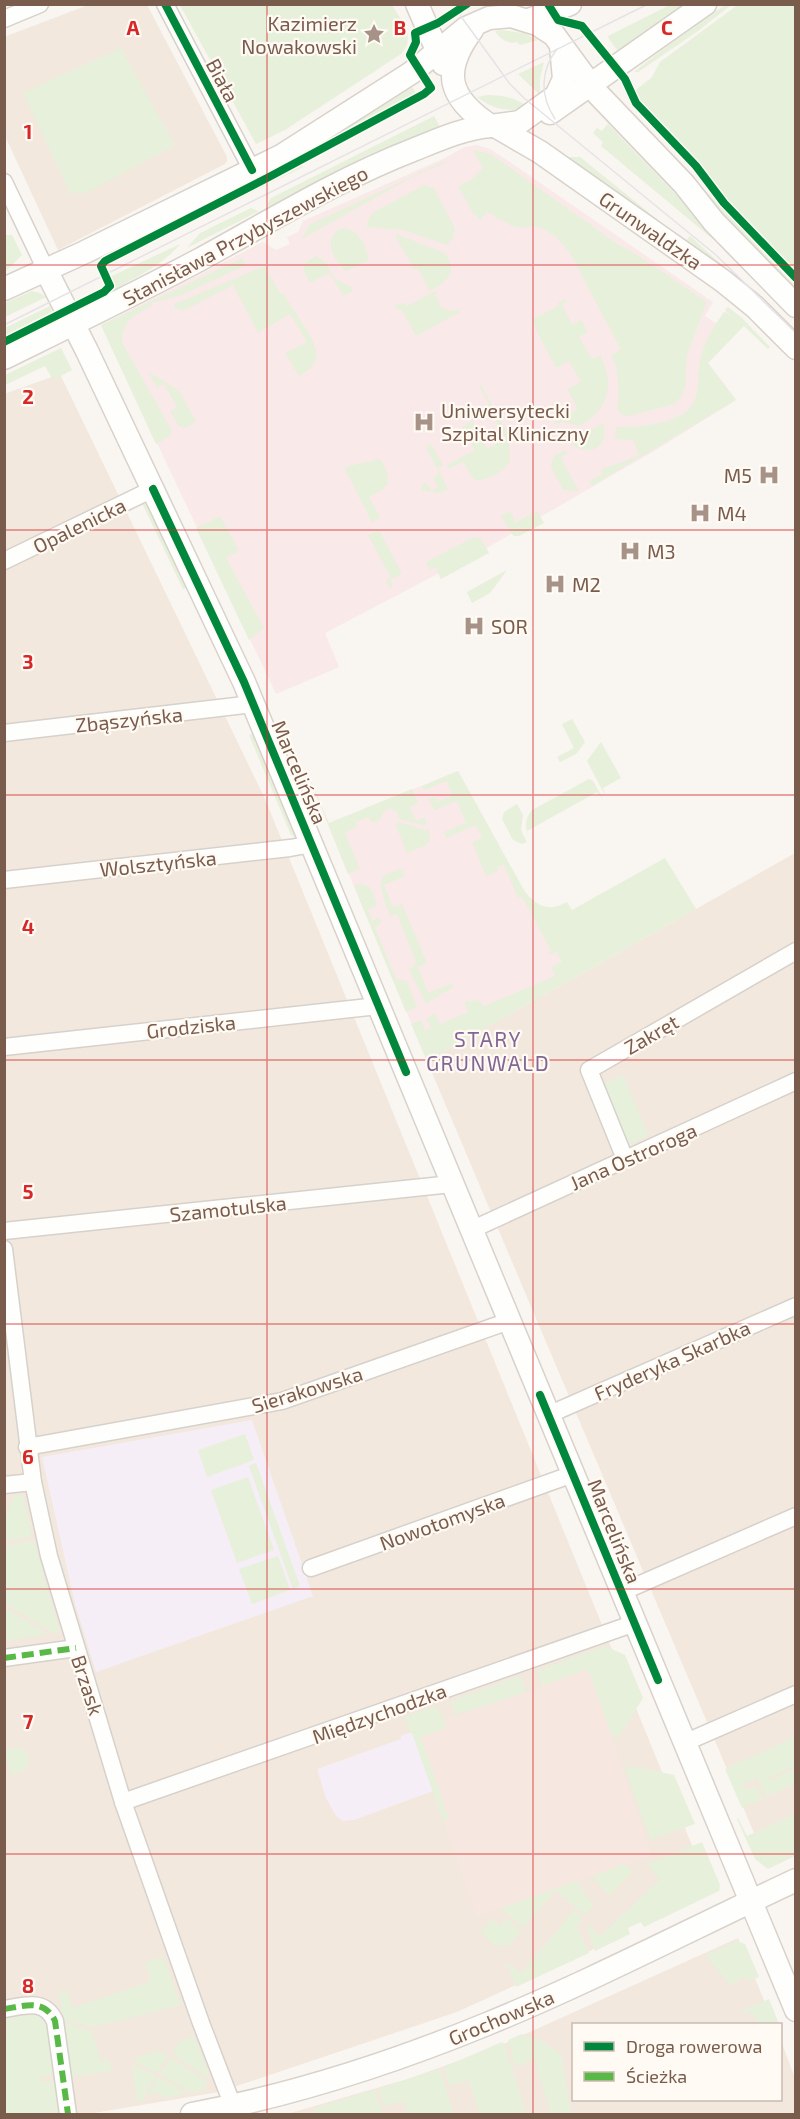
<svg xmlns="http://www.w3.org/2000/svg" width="800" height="2119" font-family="'Exo 2',sans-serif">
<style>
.residential{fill:#f2e8de}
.commercial{fill:#f6e8e1}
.education{fill:#f6eef6}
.medical{fill:#fae9e9}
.green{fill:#e7f0db}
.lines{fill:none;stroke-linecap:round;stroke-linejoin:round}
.street-casing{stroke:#d7d1cb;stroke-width:19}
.secondary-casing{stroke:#d9d2cb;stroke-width:25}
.street{stroke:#fefefd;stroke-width:16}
.secondary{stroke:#fefefd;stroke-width:22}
.tram{stroke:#e6e3e7;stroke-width:1.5}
.quiet{stroke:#58b947;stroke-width:6;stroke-dasharray:12 6;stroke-linecap:butt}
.cycleway-casing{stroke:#fffaf3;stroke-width:11}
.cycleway{stroke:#00873e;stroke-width:8}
.grid{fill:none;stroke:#d62828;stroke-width:1.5;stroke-opacity:0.55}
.labels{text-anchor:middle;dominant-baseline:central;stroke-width:4.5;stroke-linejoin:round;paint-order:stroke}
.poi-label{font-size:20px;fill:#7a5c4d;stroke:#fffaf3;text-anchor:start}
.street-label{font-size:20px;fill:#7a5c4d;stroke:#fffaf3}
.neighbourhood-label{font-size:21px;letter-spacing:1.5px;fill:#846695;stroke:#fffaf3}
.grid-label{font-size:20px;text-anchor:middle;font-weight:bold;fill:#d62828;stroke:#fffaf3;stroke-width:4.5;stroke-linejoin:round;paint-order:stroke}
</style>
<rect width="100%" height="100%" fill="#f9f5f0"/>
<g class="residential">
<path d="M88 5H147L227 157V161L225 164 58 250 5 136 4 37Z"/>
<path d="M60 374 265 799 702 1870 592 1950 457 2012 219 2092 88 2114H4V394Z"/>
<path d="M795 853 796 1853 768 1866 427 1061Z"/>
<path d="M738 1938 774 2024H574V2100H780L781 2041 795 2078V2114H287L411 2078 499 2046Z"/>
</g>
<path class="commercial" d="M588 1669 652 1855 477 1916 412 1732 522 1694Z"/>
<g class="education">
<path d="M252 1420 313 1596 96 1672 75 1604 42 1457Z"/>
<path d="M412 1732 433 1791 354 1820 343 1821 336 1816 326 1798 317 1769 401 1739V1736Z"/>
</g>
<g class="medical">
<path d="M477 145 490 149 504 158 713 302 705 316 717 324 726 311 744 325 708 363 736 400 654 451 485 549 325 633 339 667 276 694 101 325 263 242 276 250 290 244 287 237 298 232 303 221 445 158 465 147Z"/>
<path d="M458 771 572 979 427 1061 328 824Z"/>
</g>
<g class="green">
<path d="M739 4 795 5V274L726 201 702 170 635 96 636 90 652 77 660 62Z"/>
<path d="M180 5H392C401 20 417 38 401 54L285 130 256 144Z"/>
<path d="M670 5H694L620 54 609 39 608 36Z"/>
<path d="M725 5H731L698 31 638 72H634L662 50Z"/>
<path d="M501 30 524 33 538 40 520 45 517 42C508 45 499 38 495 31Z"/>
<path d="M121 48 175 145 86 193H70L23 93Z"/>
<path d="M544 62 540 78V95L518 74Z"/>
<path d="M412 87 417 95 307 153Z"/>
<path d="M488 95C503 95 516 98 528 107 510 113 492 109 477 97Z"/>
<path d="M434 116 440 127 368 155 268 207V203L271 198Z"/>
<path d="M608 124 717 237 714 240 601 146 603 142 593 133 597 128 602 131Z"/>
<path d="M666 149 795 286V296L682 173Z"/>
<path d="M473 150 491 154 616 243 642 258 707 302 687 355 685 389 681 397 674 404 630 416 623 415 617 411 619 388 616 365 611 355 621 350 570 253 556 237 540 227 532 226 523 228 512 226 487 212 480 220 473 213 458 186 472 179 483 168Z"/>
<path d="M559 157H580L685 242 690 236 739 281Z"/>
<path d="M444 161 445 163 412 177 302 239 309 225Z"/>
<path d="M301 162 303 167 105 265 104 264Z"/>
<path d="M424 185 434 188 455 229 453 238 447 245 403 230 367 227 369 217 376 211Z"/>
<path d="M251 208 259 211 187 248 200 233Z"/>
<path d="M342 228C359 228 365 245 369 260L346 271C332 259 322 238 342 228Z"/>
<path d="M396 234 445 253C459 274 447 280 430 291L418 269H414L395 236Z"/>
<path d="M4 235H12L22 255 5 272Z"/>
<path d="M180 244C162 266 137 276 112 291V283L110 277Z"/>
<path d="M315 256 324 260 335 279 351 287 353 291 343 296 330 273 310 283 304 271V264Z"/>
<path d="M242 258 246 265 182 295 152 303V305C136 316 119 321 123 344L172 431 170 436 156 444 101 325Z"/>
<path d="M264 266 281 294 283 293C290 304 297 315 304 326 317 347 326 362 299 376L285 353 307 342 290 314 258 333 233 285 183 311 182 309H175L174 304Z"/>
<path d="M437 290 436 295 440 306 449 311 459 309 460 312 416 336 401 309 398 310 395 305 405 303 407 306Z"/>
<path d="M32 291 40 293 46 297 5 317V303Z"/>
<path d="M566 299 567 301 562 305 572 324 581 320 588 332 579 337 592 359 600 355C615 385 609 409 580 426L563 422 554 424V422L578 409 567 389 581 382 569 361 556 368 535 328 533 319 558 306 559 302Z"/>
<path d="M50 306 53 315 5 339V328Z"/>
<path d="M728 307 741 317 770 347 768 349 744 326 708 363 736 400 592 486 590 481 602 474 601 469 623 462 639 455 633 440 615 439 616 427C639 427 686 425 695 399 700 385 697 371 701 357 705 340 714 326 724 312L733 317 725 310Z"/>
<path d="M61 348 72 370 53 380 45 366 5 385V375Z"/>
<path d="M148 372 164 381 180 392 196 422 185 428 179 426 170 411 177 407 164 384 157 388Z"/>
<path d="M481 385 508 434 510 461C503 473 488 481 474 480L463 462 449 469 447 465 475 450 462 427 472 421 487 449 506 438 487 405 489 404 479 386Z"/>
<path d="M603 423C611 446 588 460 570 442Z"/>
<path d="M431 444 443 465 438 468 448 490 438 493 421 490 422 485 426 483 432 491 438 487 433 478 439 473 426 447Z"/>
<path d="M564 450 568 453 561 458 579 491 563 490 551 467 553 457Z"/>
<path d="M380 459 387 471 388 484 383 489 369 497 380 518 372 522 344 467Z"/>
<path d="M142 503 149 505 189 586 183 589Z"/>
<path d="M510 511 516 522 537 511 544 523 519 536H514L511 533 501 516Z"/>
<path d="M220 516 239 550 226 558 264 628 249 640 196 528Z"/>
<path d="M379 530 402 574 390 580 393 587 390 588 386 581 391 578 368 535Z"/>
<path d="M474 537 476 539 480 537 489 553 441 579 435 567 430 570 426 562Z"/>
<path d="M507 570 490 593 472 603 467 592Z"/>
<path d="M572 719 585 742 576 754 560 762 557 757 574 748 562 724Z"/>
<path d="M255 733 298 838 296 840 294 836 291 835 249 735Z"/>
<path d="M601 742 621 778 603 788 606 797 587 761Z"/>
<path d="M305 767 329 823 412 789 418 803 410 807 416 821 425 817 427 824 423 825 399 819 397 812 391 809 384 811 381 819 372 823 369 817 356 822 357 827 345 833 360 869 348 874Z"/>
<path d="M458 771 525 892C538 907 549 912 567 902L572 910 665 858 696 909 427 1061 411 1024 421 1020 425 1030 431 1028 429 1022H427L426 1020 430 1018 429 1016 436 1014 440 1024 468 1012 464 1002 478 1000 484 1006 555 976 551 967 562 962 557 952 549 955 548 953 551 951 522 897 518 898 504 865 497 867 498 871 486 876 472 842 482 838 476 825 446 838 444 832 466 823 457 801 434 810 429 799 435 796 438 802 452 795 447 781 424 790 422 786Z"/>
<path d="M589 779 593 781 603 799 597 792 527 831 530 840C525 829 524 819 532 810Z"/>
<path d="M517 804 523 815 521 830 527 842 522 844 513 840 502 819 504 812Z"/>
<path d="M398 822 423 829 424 831 429 829 430 840 425 846 407 853 396 826Z"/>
<path d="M402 869 405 876 384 885 393 907 402 904 427 963 418 967 428 993 453 983V987L426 1004 409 970 416 963 397 914 390 916C387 908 377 883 383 877 387 873 396 871 402 869Z"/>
<path d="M359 884C373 885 374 894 377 905L368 910 372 921 378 918 381 920 380 924 375 927 396 979 407 981 417 1007 406 1012 354 886Z"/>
<path d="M623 1075 649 1136 627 1145 601 1085Z"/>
<path d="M245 1434 254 1460 207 1477 198 1450Z"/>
<path d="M256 1463 300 1586 293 1589 249 1466Z"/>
<path d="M248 1477 274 1550 237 1563 211 1490Z"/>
<path d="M17 1494 23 1496 32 1532 29 1537 5 1541V1520L14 1495Z"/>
<path d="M30 1541 35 1543 60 1632 54 1633 5 1604V1546Z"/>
<path d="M278 1556 290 1590 252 1604 239 1569Z"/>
<path d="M5 1608 48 1634 5 1641Z"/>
<path d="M605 1646 625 1655 643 1698 620 1735 613 1738 588 1669 542 1685 536 1671Z"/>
<path d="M520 1676 526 1692 455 1715 451 1701Z"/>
<path d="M436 1706 441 1714 446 1728 421 1737 449 1819 443 1821 412 1733H410L404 1717Z"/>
<path d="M795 1737V1766L768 1778 769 1780 795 1769V1784L766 1797 757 1778 743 1784 745 1790 756 1786 763 1799 742 1808 725 1769Z"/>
<path d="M16 1747C27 1748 34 1760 26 1769 22 1772 17 1773 12 1775L5 1751Z"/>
<path d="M631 1766 674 1775 695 1824 650 1840 625 1768Z"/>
<path d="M795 1814V1856L768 1869 755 1859 737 1819 738 1818 747 1836Z"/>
<path d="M702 1842 720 1885 719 1891 644 1927 641 1922 628 1928 630 1934 595 1951 586 1924 587 1923 600 1936 660 1879 647 1864Z"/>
<path d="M625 1864 633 1872 609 1896 592 1876Z"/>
<path d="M576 1881 594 1906 584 1915 556 1890 524 1927 500 1908Z"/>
<path d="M574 1910 580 1915 582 1919 577 1926 589 1953 516 1987 505 1961 521 1973Z"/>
<path d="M507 1918 521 1931 509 1946 500 1945 497 1948 480 1932 492 1919 500 1926Z"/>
<path d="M737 1941 745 1944 759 1977 749 1981 747 1977 730 1985 705 1955Z"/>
<path d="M163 1956 181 2005 92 2027 63 2020 59 1993 66 1990 73 2008 151 1981 145 1963Z"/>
<path d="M769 1999 779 2024H758L752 2012 745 2015 743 2010Z"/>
<path d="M40 2014 50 2022 55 2071 52 2075 41 2077V2082L52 2081 56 2083 65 2112 5 2114 4 2018Z"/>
<path d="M63 2022 91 2031 102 2062 109 2059 112 2071 70 2077Z"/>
<path d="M522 2034 540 2040 561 2054 571 2114H551L535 2060 515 2066 508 2040Z"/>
<path d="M194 2036 209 2074 208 2078 172 2054 179 2042Z"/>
<path d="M502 2042 505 2045 526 2114H480L469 2080 449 2086 444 2067Z"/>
<path d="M159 2050 167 2056 157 2073 132 2060Z"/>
<path d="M170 2058 207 2081 204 2090 194 2093 160 2075Z"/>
<path d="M132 2064 156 2076 142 2101 137 2102Z"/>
<path d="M438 2069 440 2070 454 2114H408L403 2101 384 2106 379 2089Z"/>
<path d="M158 2077 187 2093 164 2098 159 2093 148 2095Z"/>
<path d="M375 2090 383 2114H316L314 2108Z"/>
</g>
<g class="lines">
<defs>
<g id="street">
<path d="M165 4 252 170"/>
<path d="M4 19 40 4"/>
<path d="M4 182 46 270"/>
<path d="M4 561 153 489"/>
<path d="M4 733 253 704"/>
<path d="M4 880 290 848 312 844"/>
<path d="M4 1047 378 1006"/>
<path d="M625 1159 589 1070 796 951"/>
<path d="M471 1230 796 1081"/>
<path d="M4 1231 452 1184"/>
<path d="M4 1249 33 1482 49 1556 123 1802 201 2023 236 2114"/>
<path d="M548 1415 796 1306"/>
<path d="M27 1447 282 1401 509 1321"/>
<path d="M4 1485 33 1482"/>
<path d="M311 1568 573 1474"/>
<path d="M622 1592 796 1516"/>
<path d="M4 1658 76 1648"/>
<path d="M684 1743 796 1694"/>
<path d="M123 1802 635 1623"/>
<path d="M4 2009C25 2006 44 1998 55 2021L68 2114"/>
</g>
<g id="secondary">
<path d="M417 4 443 64"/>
<path d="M529 20 570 4"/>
<path d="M472 30C441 72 448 98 491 126L520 122 556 96 564 79 561 46"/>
<path d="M550 113 705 4"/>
<path d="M495 126 540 152 723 281 755 307 796 348"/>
<path d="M46 270 87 351 244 682 796 2010"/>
<path d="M4 289 85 252 281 156 411 73 466 28 489 18 511 16 537 24 554 35 595 91 684 184 714 222 796 306"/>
<path d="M4 358C69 326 135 294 199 260 269 222 338 179 413 150 438 140 464 128 491 126"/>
<path d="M192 2114C293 2095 392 2063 487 2024 592 1981 693 1928 796 1880"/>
</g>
</defs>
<use href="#street" class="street-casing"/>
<use href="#secondary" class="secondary-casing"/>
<use href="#street" class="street"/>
<use href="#secondary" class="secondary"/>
<g class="tram">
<path d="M452 4 510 84 524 98 716 255 796 333"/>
<path d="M555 119C540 96 540 71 557 49"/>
<path d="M4 325 648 4"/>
</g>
<g class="quiet">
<path d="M4 1658 76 1648"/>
<path d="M4 2009C25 2006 44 1998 55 2021L68 2114"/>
</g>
<defs>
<g id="cycleway">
<path d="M165 4 252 170"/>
<path d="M548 4 558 20 582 26 625 79 636 103 696 166 724 203 796 278"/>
<path d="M4 342 104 292 110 286 101 266 105 261 269 177 424 94 431 88 410 55 416 42 415 33 438 23 467 4"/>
<path d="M153 489 244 682 406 1072"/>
<path d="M540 1395 658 1680"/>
</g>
</defs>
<use href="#cycleway" class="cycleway-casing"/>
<use href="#cycleway" class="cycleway"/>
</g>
<path class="grid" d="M267 4V2114M533 4V2114M4 265H796M4 530H796M4 795H796M4 1060H796M4 1324H796M4 1589H796M4 1854H796"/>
<defs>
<symbol id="sight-bare" viewBox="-9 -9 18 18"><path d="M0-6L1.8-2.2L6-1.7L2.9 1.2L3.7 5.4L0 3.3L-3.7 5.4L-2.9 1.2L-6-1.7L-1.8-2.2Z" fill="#a69286" stroke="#fffaf3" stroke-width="2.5" paint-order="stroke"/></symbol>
<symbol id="hospital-bare" viewBox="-9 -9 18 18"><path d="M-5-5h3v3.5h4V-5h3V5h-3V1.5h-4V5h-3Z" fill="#a69286" stroke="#fffaf3" stroke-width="2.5" paint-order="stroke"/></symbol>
</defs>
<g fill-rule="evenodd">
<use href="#sight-bare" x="359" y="19" width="30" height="30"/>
<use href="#hospital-bare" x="409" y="407" width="30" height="30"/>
<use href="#hospital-bare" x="754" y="460" width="30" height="30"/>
<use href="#hospital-bare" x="685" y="498" width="30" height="30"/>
<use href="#hospital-bare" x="615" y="536" width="30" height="30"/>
<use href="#hospital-bare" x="540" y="569" width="30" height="30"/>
<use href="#hospital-bare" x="459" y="611" width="30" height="30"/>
</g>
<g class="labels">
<g class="poi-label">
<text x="357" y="23" text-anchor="end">Kazimierz<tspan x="357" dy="23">Nowakowski</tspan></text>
<text x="441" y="410">Uniwersytecki<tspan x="441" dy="23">Szpital Kliniczny</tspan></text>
<text x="752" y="475" text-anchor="end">M5</text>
<text x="717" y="513">M4</text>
<text x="647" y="551">M3</text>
<text x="572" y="584">M2</text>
<text x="491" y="626">SOR</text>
</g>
<g class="street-label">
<text transform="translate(223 80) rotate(62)">Biała</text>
<text transform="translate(651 230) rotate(35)">Grunwaldzka</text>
<text transform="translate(245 235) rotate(-28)">Stanisława Przybyszewskiego</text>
<text transform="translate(79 525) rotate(-26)">Opalenicka</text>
<text transform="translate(129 719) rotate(-6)">Zbąszyńska</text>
<text transform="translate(300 772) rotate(67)">Marcelińska</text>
<text transform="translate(158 863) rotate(-6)">Wolsztyńska</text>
<text transform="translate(191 1026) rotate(-6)">Grodziska</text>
<text transform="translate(651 1034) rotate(-30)">Zakręt</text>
<text transform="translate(633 1156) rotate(-24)">Jana Ostroroga</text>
<text transform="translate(228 1208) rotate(-6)">Szamotulska</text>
<text transform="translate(672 1360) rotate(-24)">Fryderyka Skarbka</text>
<text transform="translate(307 1389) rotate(-17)">Sierakowska</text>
<text transform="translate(442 1521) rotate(-20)">Nowotomyska</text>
<text transform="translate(615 1531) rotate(68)">Marcelińska</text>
<text transform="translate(88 1685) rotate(72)">Brzask</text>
<text transform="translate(379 1713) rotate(-20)">Międzychodzka</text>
<text transform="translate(501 2017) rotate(-23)">Grochowska</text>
</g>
<g class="neighbourhood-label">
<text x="488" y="1038">STARY<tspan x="488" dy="24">GRUNWALD</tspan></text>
</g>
</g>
<g class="grid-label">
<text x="133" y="35">A</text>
<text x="400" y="35">B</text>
<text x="667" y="35">C</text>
<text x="28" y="139">1</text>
<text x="28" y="404">2</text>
<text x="28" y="669">3</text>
<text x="28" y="934">4</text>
<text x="28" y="1199">5</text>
<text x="28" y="1464">6</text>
<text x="28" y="1729">7</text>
<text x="28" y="1993">8</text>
</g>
<rect width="800" height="2119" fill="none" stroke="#7a5c4d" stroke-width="12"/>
<rect x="572" y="2023" width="210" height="78" fill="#fffaf3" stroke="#cabbb1" stroke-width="1.5"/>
<rect x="584" y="2042" width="30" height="9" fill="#00873e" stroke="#cabbb1" stroke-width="1.5"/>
<text x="626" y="2053" font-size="18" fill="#7a5c4d">Droga rowerowa</text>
<rect x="584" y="2072" width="30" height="9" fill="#58b947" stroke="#cabbb1" stroke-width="1.5"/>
<text x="626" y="2083" font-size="18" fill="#7a5c4d">Ścieżka</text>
</svg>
